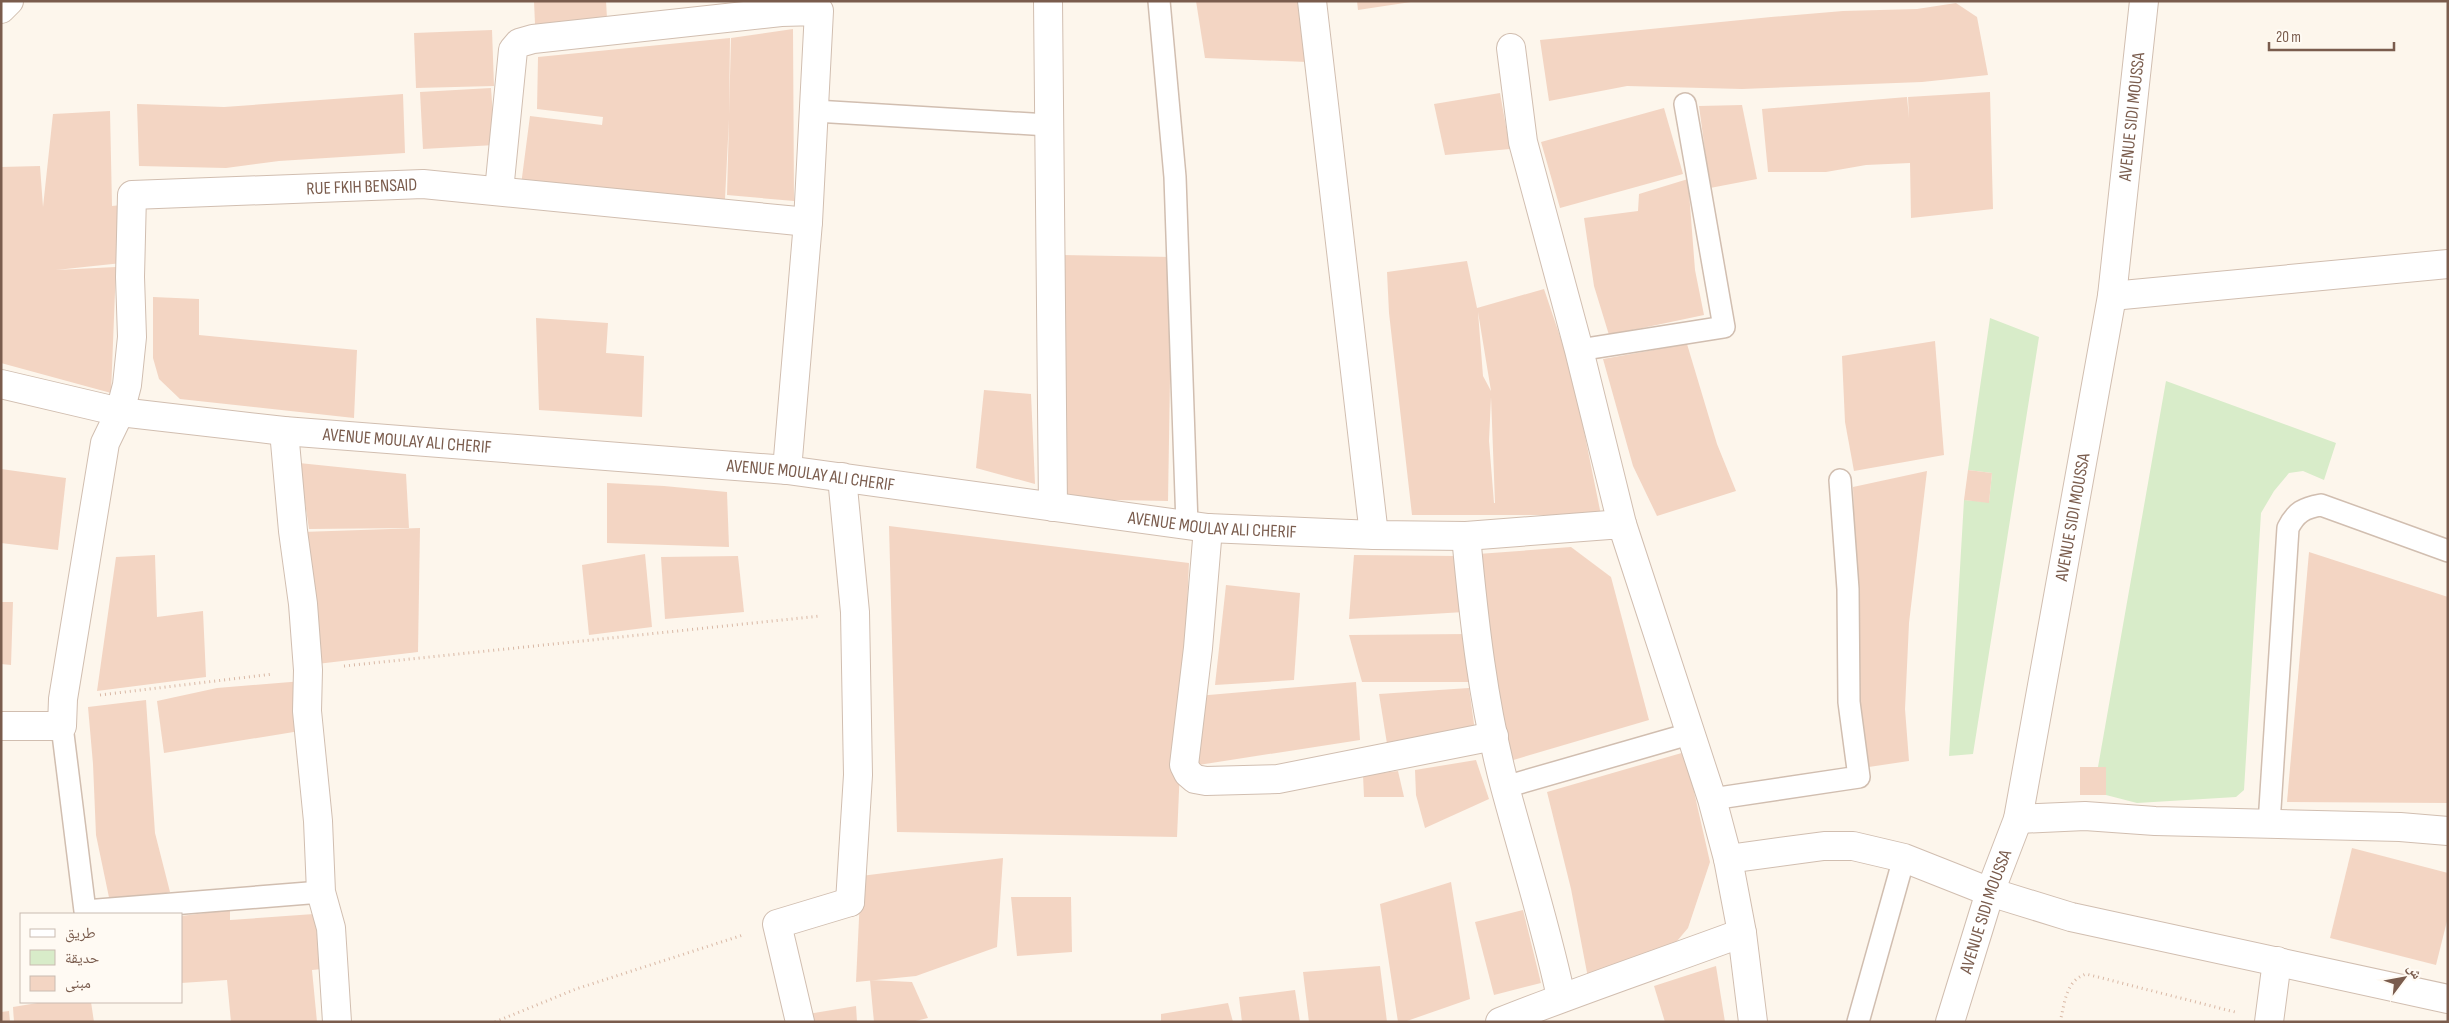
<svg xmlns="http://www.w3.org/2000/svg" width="2449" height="1023" font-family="'Sofia Sans Condensed','Noto Naskh Arabic',sans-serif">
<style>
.green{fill:#d8ecc9}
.building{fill:#f3d5c3;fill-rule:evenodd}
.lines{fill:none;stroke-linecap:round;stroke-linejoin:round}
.service-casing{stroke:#d1beb0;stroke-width:24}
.pedestrian-casing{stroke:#d1beb0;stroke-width:30}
.minor-casing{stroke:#d1beb0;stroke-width:30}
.tertiary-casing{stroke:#d1beb0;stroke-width:30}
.path{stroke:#d9b8a5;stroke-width:3;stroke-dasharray:1 4;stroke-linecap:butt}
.service{stroke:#fff;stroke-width:21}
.pedestrian{stroke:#fff;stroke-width:28}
.minor{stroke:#fff;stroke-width:28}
.tertiary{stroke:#fff;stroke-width:28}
.labels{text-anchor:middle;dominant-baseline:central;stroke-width:4.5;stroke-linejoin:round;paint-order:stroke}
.street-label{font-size:18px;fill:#7a5c4d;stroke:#fffaf3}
</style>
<rect width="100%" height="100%" fill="#fdf6ec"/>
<g class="green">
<path d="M1990 318 2039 337 1973 754 1949 756 1964 500 1989 502 1992 473 1968 470Z"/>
<path d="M2166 381 2336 443 2324 480 2303 471 2289 473 2274 491 2261 513 2244 790 2236 797 2137 803 2106 795V767H2098Z"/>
</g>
<g class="building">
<path d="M534 1H606L607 18 535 24Z"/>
<path d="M1196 1H1297L1307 62 1205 58Z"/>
<path d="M1357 1H1411V2L1358 10Z"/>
<path d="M1956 3 1977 17 1988 75 1922 82 1742 89 1627 86 1549 101 1540 40 1771 17 1843 11 1917 9Z"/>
<path d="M793 29 794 201 727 195 729 119 725 199 663 200 521 185 530 116 602 125 603 117 537 109 538 57 730 38 729 115 731 38Z"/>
<path d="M492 30 494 86 416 88 414 33Z"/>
<path d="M491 88 495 145 423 149 420 92Z"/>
<path d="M1990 92 1993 209 1911 218 1910 163 1866 165 1826 172H1768L1762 109 1907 97 1909 118 1908 97Z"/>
<path d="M1500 93 1510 149 1445 155 1434 104Z"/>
<path d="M403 94 405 153 279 161 226 168 139 166 137 104 224 107Z"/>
<path d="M1742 105 1757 179 1710 188 1699 106Z"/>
<path d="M1664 108 1683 174 1560 208 1541 142Z"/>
<path d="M110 111 112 206 122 205V263L56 270 116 267 111 393 1 363V167L40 166 43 207 53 114Z"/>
<path d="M1688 179 1695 270 1704 315 1609 335 1594 286 1584 218 1638 211 1639 194Z"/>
<path d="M1062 255 1172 257 1168 501 1059 499Z"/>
<path d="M1467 261 1477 308 1544 289 1572 372 1601 515H1412L1389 313 1387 272ZM1478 312 1491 391 1483 376ZM1491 397 1495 503H1494L1489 441Z"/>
<path d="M153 297 199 299V335L357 350 354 418 180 399 159 379 153 358Z"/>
<path d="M536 318 608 323 606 353 644 356 642 417 539 410Z"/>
<path d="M1935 341 1944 455 1854 471 1845 422 1842 356Z"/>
<path d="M1687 344 1717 444 1736 491 1657 516 1633 466 1603 359Z"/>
<path d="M984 390 1031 394 1035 484 976 468Z"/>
<path d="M299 463 406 474 409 528 309 529Z"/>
<path d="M1 469 66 478 58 550 1 543Z"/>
<path d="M1968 470 1992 473 1989 503 1964 500Z"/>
<path d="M1927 471 1909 623 1905 709 1909 761 1862 768 1853 487Z"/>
<path d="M607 483 664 486 727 492 729 547 607 543Z"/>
<path d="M889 526 1189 563 1177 837 897 832Z"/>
<path d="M420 528 418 652 317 664 302 532Z"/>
<path d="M1571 547 1611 577 1649 720 1510 761 1478 554Z"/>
<path d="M2309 552 2448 597V803L2287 802Z"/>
<path d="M645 554 652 627 589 635 582 565Z"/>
<path d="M155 555 157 617 203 611 206 677 97 691 116 557Z"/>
<path d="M1354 555 1457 556 1464 612 1349 619Z"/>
<path d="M738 556 744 612 665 619 661 557Z"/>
<path d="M1226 585 1300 593 1294 680 1215 685Z"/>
<path d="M1 602H13L11 665 1 664Z"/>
<path d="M1468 634 1474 682H1362L1349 635Z"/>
<path d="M303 681 306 730 164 753 157 701 217 688Z"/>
<path d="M1356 682 1360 740 1192 766 1197 696Z"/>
<path d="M1469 688 1475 731 1388 750 1379 694Z"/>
<path d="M146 700 155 833 170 892 111 907 96 835 93 764 88 707Z"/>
<path d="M1685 752 1710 862 1688 928 1672 947 1589 983 1571 889 1547 792Z"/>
<path d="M1476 760 1489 799 1425 828 1416 795 1415 770Z"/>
<rect x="2080" y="767" width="26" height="28"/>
<path d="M1398 771 1404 797H1364L1363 775Z"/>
<path d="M2352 848 2448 873V917L2436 965 2330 938Z"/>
<path d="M1003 858 997 947 916 976 856 982 861 876Z"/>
<path d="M1451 882 1470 999 1404 1022H1398L1380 904Z"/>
<path d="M1011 897H1071L1072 952 1017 956Z"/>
<path d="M230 910V920L314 914 322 969 312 970 317 1022H231L227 980 181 983V916Z"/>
<path d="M1523 910 1541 983 1494 995 1475 922Z"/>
<path d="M1380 966 1387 1022H1309L1303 972Z"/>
<path d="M1716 966 1725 1022H1665L1654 986Z"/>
<path d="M870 980 912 982 928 1018 911 1022H874Z"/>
<path d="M1295 990 1300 1022H1242L1239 997Z"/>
<path d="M43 1002H91L94 1022H14L13 1007Z"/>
<path d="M1228 1003 1233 1022H1161V1014Z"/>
<path d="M856 1006 857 1022H808V1014Z"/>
<path d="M9 1011 10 1022H1V1012Z"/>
</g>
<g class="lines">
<defs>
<g id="service">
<path d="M1159 1 1175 177 1187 525"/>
<path d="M815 111 1048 125"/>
<path d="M1579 350 1724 327 1685 104"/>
<path d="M62 726 85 911 321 892"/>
<path d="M1505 787 1689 734"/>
<path d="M1712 799 1859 777 1849 702 1848 589 1840 480"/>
<path d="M2269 824 2288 528C2296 512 2304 508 2321 505L2448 551"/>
<path d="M1858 1022 1904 858"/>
</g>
<path id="pedestrian" d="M800 1022 777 924 850 902"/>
<g id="minor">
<path d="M1048 1 1053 507"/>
<path d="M1312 1 1374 535"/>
<path d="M1 9 9 1"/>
<path d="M1511 48 1523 142 1579 350 1622 524"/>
<path d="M499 191 513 50 519 43 533 39 781 12 819 11 808 222 787 470"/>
<path d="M2112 296 2448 264"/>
<path d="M284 431 293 531 303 604 308 670 307 711 318 821 321 892 331 928 337 1022"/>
<path d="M842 477 855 612 858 775 850 902"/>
<path d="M1208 528 1198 648 1184 765 1188 773 1195 779 1206 781 1278 779 1494 736"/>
<path d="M1466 536C1474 621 1483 704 1505 787 1524 858 1546 926 1561 997"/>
<path id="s1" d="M1 726H62L63 699 105 443 120 412 127 385 132 337 130 277 132 195 423 184 808 222"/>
<path d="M2018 819 2085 816 2155 821 2400 827 2448 831"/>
<path d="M1728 859 1742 933 1753 1022"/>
<path d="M1500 1022C1580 990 1661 963 1742 933"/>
<path d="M2269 1022 2277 961"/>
</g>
<g id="tertiary">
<path id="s2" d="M1 384 120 412 284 431 787 470 1208 528 1374 535 1466 536 1622 524 1712 799 1728 859 1824 846H1853L1904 858 1990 892 2071 917 2448 999"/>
<path id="s3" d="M1950 1022 1990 892 2018 819 2112 296 2144 1"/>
</g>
</defs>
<use href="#service" class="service-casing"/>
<use href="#pedestrian" class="pedestrian-casing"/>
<use href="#minor" class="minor-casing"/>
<use href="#tertiary" class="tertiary-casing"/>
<g class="path">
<path d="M344 666 820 616"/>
<path d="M100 695 273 674"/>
<path d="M495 1022 576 989 743 935"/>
<path d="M2060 1022C2065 1003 2065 981 2086 974L2235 1012"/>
</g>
<use href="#service" class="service"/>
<use href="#pedestrian" class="pedestrian"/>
<use href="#minor" class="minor"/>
<use href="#tertiary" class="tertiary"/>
</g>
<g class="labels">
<g class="street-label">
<text stroke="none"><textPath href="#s3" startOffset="926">AVENUE SIDI MOUSSA</textPath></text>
<text stroke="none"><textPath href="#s1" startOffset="830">RUE FKIH BENSAID</textPath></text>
<text stroke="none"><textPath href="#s2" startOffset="411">AVENUE MOULAY ALI CHERIF</textPath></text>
<text stroke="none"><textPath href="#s2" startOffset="816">AVENUE MOULAY ALI CHERIF</textPath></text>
<text stroke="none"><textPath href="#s3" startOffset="521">AVENUE SIDI MOUSSA</textPath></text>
<text stroke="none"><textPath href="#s2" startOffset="1221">AVENUE MOULAY ALI CHERIF</textPath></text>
<text stroke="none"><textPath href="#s3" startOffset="116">AVENUE SIDI MOUSSA</textPath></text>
</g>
</g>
<rect width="2449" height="1023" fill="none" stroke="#7a5c4d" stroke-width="5"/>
<rect x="20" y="913" width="162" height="90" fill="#fffaf3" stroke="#cabbb1"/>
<rect x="30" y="929" width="25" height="8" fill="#ffffff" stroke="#cabbb1"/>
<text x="65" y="938" font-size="15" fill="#7a5c4d">طريق</text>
<rect x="30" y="950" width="25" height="15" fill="#d8ecc9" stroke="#cabbb1"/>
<text x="65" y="963" font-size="15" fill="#7a5c4d">حديقة</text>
<rect x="30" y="976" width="25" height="15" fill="#f3d5c3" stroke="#cabbb1"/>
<text x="65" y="988" font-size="15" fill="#7a5c4d">مبنى</text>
<g transform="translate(2404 978) rotate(58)" stroke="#fffaf3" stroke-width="4" paint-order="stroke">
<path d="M0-4L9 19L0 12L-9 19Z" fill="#7a5c4d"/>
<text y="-8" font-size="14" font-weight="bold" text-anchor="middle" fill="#7a5c4d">ش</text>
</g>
<path d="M2269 42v8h125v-8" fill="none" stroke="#7a5c4d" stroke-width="2.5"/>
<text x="2276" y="42" font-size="15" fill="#7a5c4d" stroke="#fffaf3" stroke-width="4" paint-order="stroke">20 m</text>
</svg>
